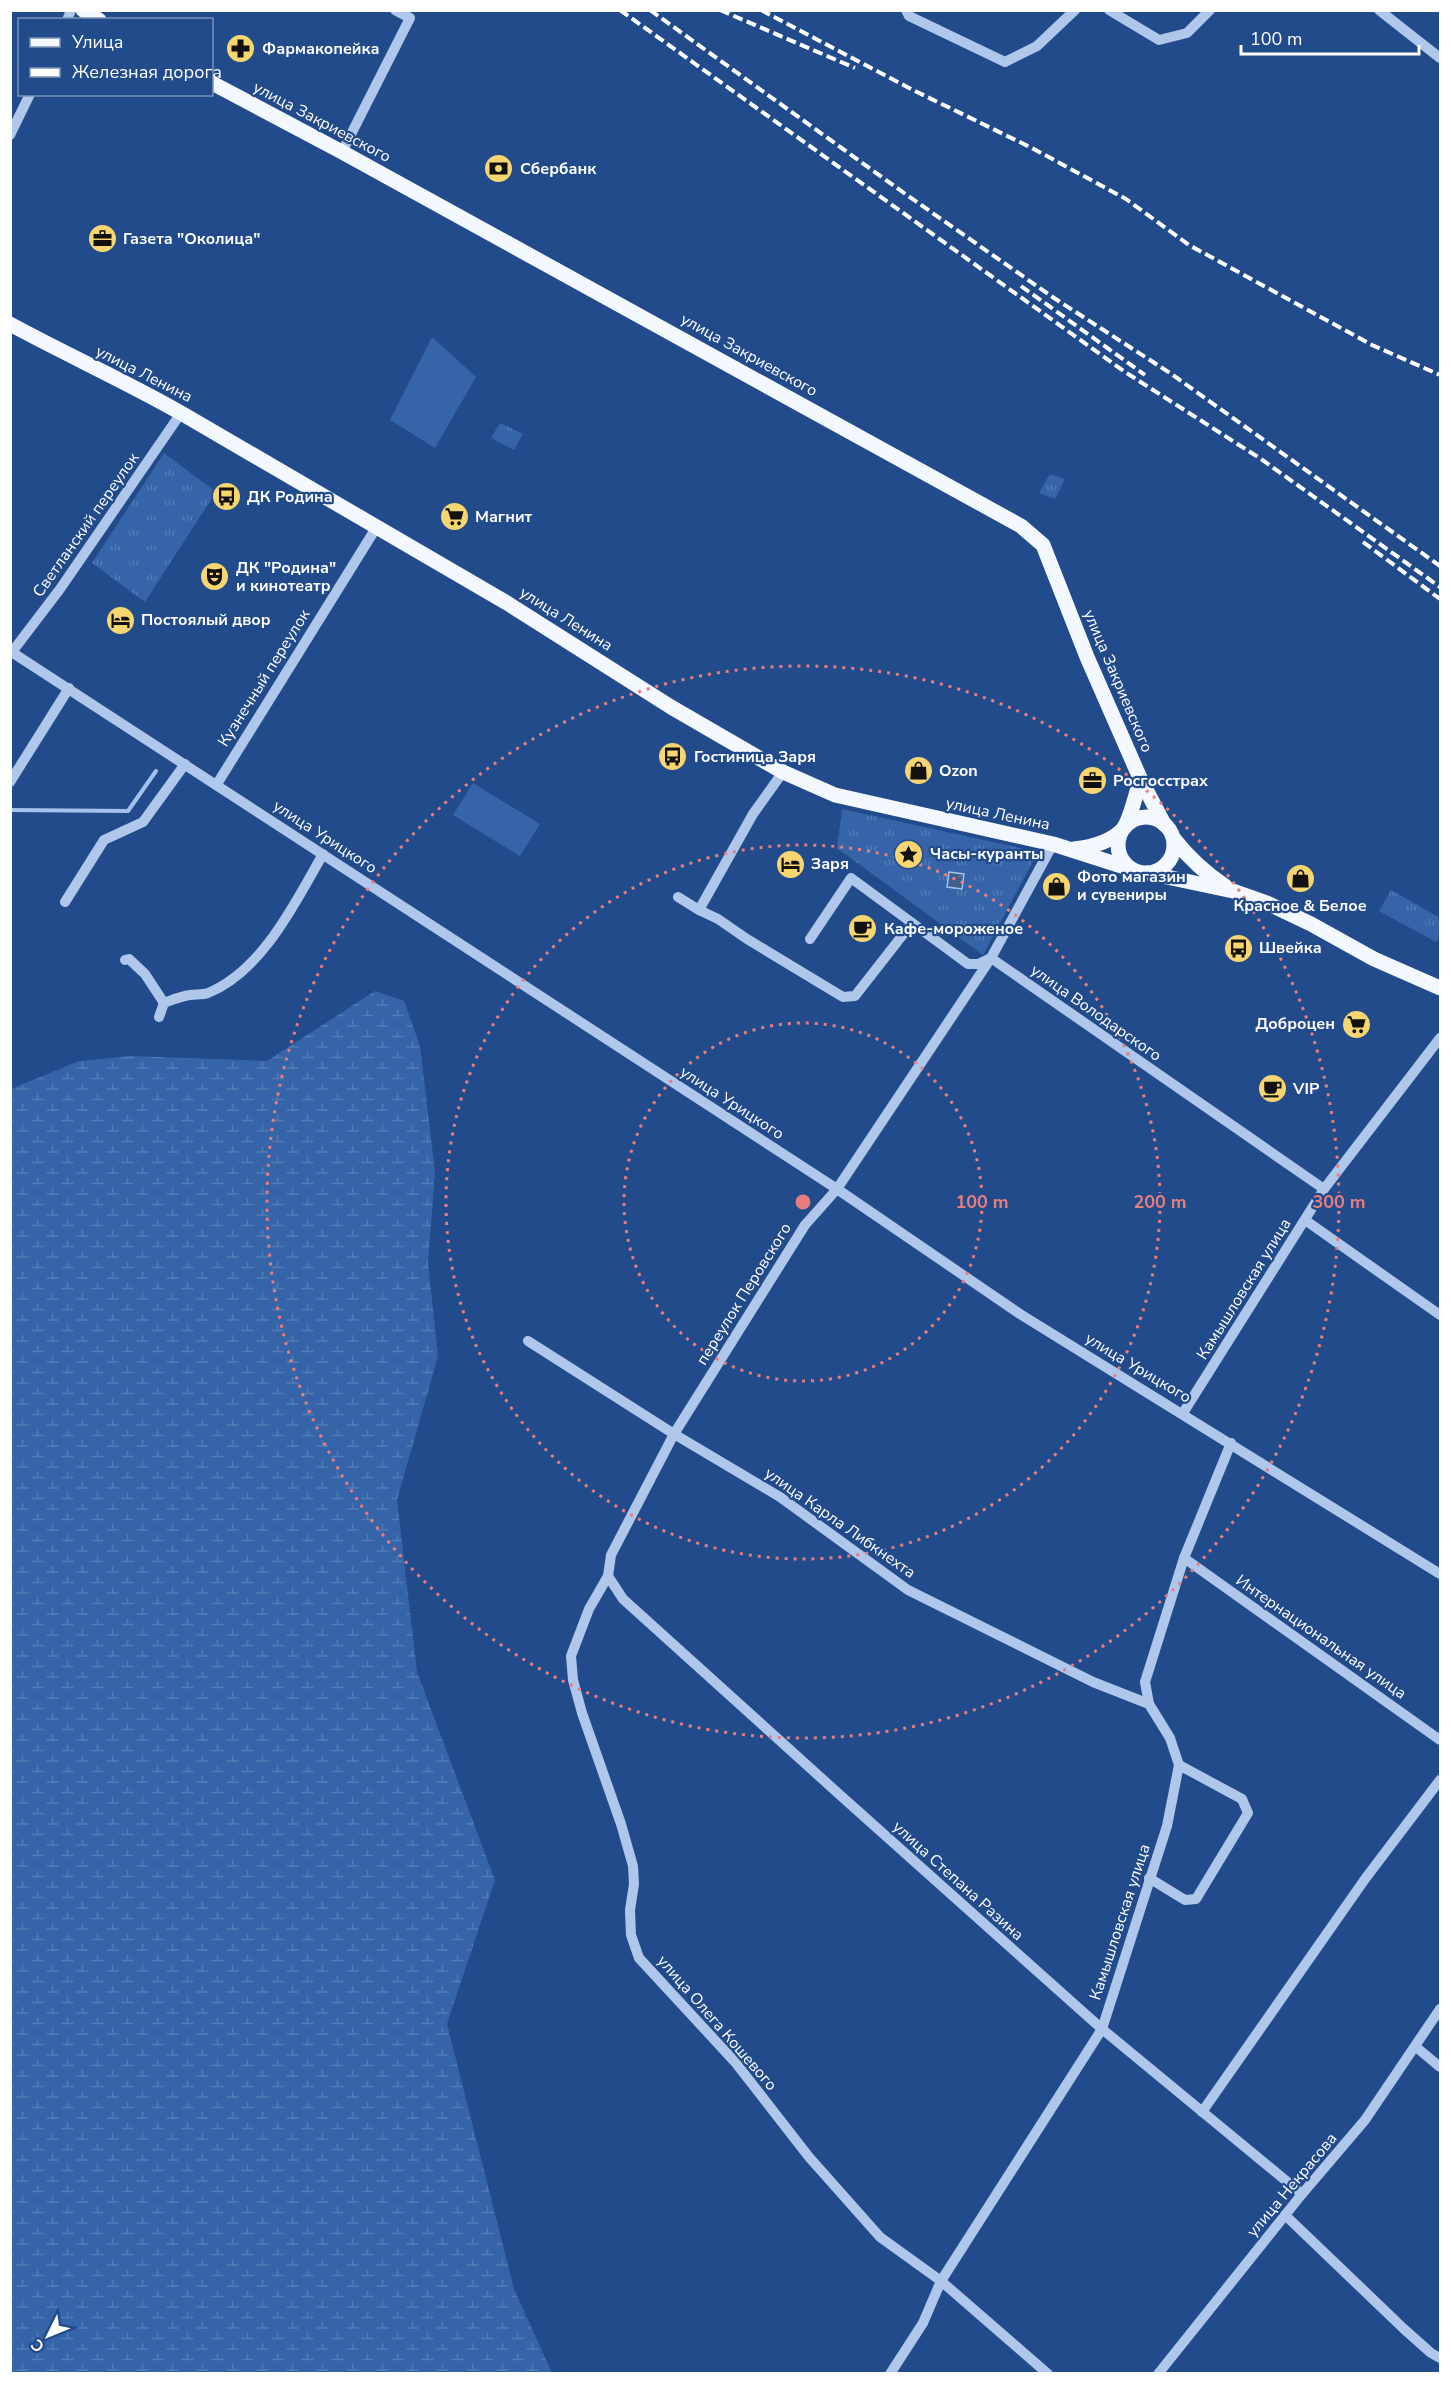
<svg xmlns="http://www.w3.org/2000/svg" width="1451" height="2384" font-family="'Nunito Sans',sans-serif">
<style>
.grass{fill:url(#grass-tufts)}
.wetland{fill:url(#wetland-marsh)}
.pitch{fill:#3564a8}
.water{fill:url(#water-ripples);stroke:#a2c1ec;stroke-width:1.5}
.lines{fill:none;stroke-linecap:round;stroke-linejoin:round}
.stream{stroke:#a2c1ec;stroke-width:4}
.minor{stroke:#afc7eb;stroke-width:10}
.major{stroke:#f3f7fe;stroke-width:15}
.rail{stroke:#fff;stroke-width:4;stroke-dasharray:10 4.5;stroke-linecap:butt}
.ring{fill:none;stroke:#e67e7e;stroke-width:3;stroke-dasharray:3 6}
.labels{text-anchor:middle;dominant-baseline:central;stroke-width:4.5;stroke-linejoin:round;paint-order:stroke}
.poi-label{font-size:16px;font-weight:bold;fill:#fff;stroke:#224b8b;text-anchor:start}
.street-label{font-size:16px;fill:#fff;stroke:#224b8b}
.centre{fill:#e67e7e;stroke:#224b8b;stroke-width:3}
.ring-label{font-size:18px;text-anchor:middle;font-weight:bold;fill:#e67e7e;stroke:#224b8b;stroke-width:4.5;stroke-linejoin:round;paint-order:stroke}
</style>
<defs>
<pattern id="grass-tufts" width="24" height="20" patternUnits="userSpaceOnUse" patternTransform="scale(1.5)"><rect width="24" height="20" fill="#3564a8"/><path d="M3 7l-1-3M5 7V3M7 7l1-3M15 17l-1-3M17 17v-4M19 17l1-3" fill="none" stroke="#537bb5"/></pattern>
<pattern id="wetland-marsh" width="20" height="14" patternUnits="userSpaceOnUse" patternTransform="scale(1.5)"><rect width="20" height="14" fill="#3564a8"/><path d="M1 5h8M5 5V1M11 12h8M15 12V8" fill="none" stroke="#537bb5"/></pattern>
<pattern id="water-ripples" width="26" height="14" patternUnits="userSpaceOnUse" patternTransform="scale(1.5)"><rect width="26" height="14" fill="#415f8d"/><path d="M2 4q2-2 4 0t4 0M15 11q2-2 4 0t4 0" fill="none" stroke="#5e779e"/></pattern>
</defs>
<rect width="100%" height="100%" fill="#224b8b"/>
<g class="grass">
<path d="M500 423 523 434 514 450 491 438Z"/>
<path d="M164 453 216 492 145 602 92 563Z"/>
<path d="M1050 474 1065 479 1055 499 1039 493Z"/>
<path d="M842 809 1038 852 983 955 837 848Z"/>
<path d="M1391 890 1440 918V935L1436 942 1379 911Z"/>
</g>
<path class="wetland" d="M375 991 404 1001 420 1046 435 1172 428 1262 438 1356 397 1500 417 1672 495 1880 447 2024 514 2289 552 2373H11V1089L79 1061 131 1056 267 1061Z"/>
<g class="pitch">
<path d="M432 337 476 377 435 448 390 420Z"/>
<path d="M473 783 540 824 520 856 453 815Z"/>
</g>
<path class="water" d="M949 872 964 874 962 889 947 887Z"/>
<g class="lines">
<path class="stream" d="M10 810 128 811 156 771"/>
<g class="minor">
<path d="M906 10 909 16 1005 62 1037 46 1075 10"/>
<path d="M1109 10 1159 40 1187 33 1210 10"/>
<path d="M1379 10 1440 58"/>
<path d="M67 20 71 10"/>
<path d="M10 135 30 94"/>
<path d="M342 152 410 18 395 10"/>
<path d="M10 651 837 1189 1020 1314 1440 1574"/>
<path d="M12 652 60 589 181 413"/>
<path d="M10 782 69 688"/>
<path d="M217 784 376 528"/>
<path d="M678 897 699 910 718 919 747 939 843 997 855 996 912 923"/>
<path d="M65 902 104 840 143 822 185 764"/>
<path d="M699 910 753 814 783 772"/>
<path d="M810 939 851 878 968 964H978L991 958 1324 1189"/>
<path d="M125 960 129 959 145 974 164 1003"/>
<path d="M159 1017 164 1003C172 1000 181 996 190 995 196 994 202 995 208 993 263 970 295 903 323 854"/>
<path d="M1305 1220 1440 1315"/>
<path d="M528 1341 674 1434 780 1497 908 1590 1093 1682 1149 1704"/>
<path d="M1183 1413 1324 1189 1440 1038"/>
<path d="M1184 1558 1440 1740"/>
<path d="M608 1576 623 1599 840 1795 1102 2029 1302 2194"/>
<path d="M1149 1878 1185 1900 1196 1899 1248 1813 1242 1799 1179 1765"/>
<path d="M1416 2047 1440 2067"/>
<path d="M1202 2112 1365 1879 1440 1780"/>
<path d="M1285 2215 1404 2329 1431 2353 1440 2358"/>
<path d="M890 2374 923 2323 941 2281 1102 2029 1167 1826 1179 1765 1170 1738 1149 1704 1145 1682 1184 1558 1231 1443"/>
<path d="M1048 2374 941 2281 880 2237 809 2157 735 2062 639 1958 631 1935 630 1910 634 1884 633 1866 621 1824 582 1713 573 1680 571 1656 589 1609 608 1576 611 1555 674 1434 805 1225 837 1189 991 958 1053 844"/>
<path d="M1158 2374 1302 2194 1365 2120 1440 2009"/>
</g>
<g class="major">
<path d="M83 10 99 20"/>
<path d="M212 83 342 152 1021 526 1043 545 1087 657 1140 778 1164 824"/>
<path d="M10 324C67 355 125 381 181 413L507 603 671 707 783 772 835 795 1053 844 1131 869"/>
<circle cx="1146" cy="845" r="28"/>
<path d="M1174 839C1189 858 1205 873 1225 886"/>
<path d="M1074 849C1091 847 1111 842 1123 829 1129 822 1138 789 1140 778"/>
<path d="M1148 873 1233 891 1267 903 1311 924 1374 959 1440 988"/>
</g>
<g class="rail">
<path d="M620 10 1125 372 1261 459 1440 587"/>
<path d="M650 10 904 193 1054 298 1170 373 1440 566"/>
<path d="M720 10 855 68"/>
<path d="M761 10 913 90 1032 148 1126 199 1189 245 1372 345 1440 375"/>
<path d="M1021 286 1145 375"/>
<path d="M1363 542 1440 599"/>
</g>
</g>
<g class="ring">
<circle cx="803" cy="1202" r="179"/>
<circle cx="803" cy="1202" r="357"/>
<circle cx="803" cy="1202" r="536"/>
</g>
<defs>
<symbol id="pharmacy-disc" viewBox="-11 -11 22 22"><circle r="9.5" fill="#f7d670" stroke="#224b8b"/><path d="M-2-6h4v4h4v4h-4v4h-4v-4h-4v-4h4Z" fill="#111"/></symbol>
<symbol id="bank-disc" viewBox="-11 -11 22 22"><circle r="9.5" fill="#f7d670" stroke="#224b8b"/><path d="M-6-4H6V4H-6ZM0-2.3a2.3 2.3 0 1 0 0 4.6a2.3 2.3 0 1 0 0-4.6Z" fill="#111"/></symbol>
<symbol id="office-disc" viewBox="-11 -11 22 22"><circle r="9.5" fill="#f7d670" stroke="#224b8b"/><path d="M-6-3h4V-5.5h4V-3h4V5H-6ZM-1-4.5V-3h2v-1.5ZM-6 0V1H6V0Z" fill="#111"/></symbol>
<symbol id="bus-disc" viewBox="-11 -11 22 22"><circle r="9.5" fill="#f7d670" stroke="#224b8b"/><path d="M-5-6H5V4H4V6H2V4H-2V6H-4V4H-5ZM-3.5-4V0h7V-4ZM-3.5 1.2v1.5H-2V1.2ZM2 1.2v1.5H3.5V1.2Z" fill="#111"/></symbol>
<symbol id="supermarket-disc" viewBox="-11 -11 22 22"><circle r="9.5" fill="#f7d670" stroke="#224b8b"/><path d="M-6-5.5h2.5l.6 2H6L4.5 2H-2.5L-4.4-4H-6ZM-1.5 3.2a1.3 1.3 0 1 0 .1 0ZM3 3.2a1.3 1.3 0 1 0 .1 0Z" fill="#111"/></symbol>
<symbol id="theatre-disc" viewBox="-11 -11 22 22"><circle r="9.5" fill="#f7d670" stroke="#224b8b"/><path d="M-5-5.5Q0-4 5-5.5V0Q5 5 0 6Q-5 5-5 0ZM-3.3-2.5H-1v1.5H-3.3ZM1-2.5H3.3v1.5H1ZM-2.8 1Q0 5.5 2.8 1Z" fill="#111"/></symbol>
<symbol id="hotel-disc" viewBox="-11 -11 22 22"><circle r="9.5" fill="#f7d670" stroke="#224b8b"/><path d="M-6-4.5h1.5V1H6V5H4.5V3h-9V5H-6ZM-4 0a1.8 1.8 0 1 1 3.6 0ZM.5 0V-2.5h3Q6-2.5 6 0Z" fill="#111"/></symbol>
<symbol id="shop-disc" viewBox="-11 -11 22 22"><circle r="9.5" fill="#f7d670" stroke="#224b8b"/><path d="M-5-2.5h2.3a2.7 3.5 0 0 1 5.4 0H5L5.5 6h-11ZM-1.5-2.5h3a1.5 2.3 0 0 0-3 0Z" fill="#111"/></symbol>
<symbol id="sight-disc" viewBox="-11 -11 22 22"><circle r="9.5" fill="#f7d670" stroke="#224b8b"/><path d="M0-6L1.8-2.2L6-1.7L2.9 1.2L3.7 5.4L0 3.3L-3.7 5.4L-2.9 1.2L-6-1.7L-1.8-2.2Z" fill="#111"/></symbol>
<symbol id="cafe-disc" viewBox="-11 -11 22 22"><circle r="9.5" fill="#f7d670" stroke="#224b8b"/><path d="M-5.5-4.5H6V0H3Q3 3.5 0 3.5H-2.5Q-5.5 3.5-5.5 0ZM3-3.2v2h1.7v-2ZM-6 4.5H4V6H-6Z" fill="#111"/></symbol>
</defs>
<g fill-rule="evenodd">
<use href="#pharmacy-disc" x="224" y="32" width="33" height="33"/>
<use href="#bank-disc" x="482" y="152" width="33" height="33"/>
<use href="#office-disc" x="86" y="222" width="33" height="33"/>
<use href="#bus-disc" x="210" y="480" width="33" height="33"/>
<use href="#supermarket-disc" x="438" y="500" width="33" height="33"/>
<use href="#theatre-disc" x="198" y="560" width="33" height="33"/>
<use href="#hotel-disc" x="104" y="604" width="33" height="33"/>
<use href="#bus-disc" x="656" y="740" width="33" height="33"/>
<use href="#shop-disc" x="902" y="754" width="33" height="33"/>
<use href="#office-disc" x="1076" y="764" width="33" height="33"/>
<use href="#sight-disc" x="892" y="838" width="33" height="33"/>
<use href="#hotel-disc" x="774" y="848" width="33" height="33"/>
<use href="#shop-disc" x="1284" y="862" width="33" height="33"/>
<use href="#shop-disc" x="1040" y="870" width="33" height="33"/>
<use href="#cafe-disc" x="846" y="912" width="33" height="33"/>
<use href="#bus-disc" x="1222" y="932" width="33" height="33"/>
<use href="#supermarket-disc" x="1340" y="1008" width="33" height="33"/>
<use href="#cafe-disc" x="1256" y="1072" width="33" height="33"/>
</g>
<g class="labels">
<g class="poi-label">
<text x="262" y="49">Фармакопейка</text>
<text x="520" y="169">Сбербанк</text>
<text x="123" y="239">Газета "Околица"</text>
<text x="247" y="497">ДК Родина</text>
<text x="475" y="517">Магнит</text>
<text x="236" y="568">ДК "Родина"<tspan x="236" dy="18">и кинотеатр</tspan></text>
<text x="141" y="620">Постоялый двор</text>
<text x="694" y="757">Гостиница Заря</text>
<text x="939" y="771">Ozon</text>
<text x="1113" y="781">Росгосстрах</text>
<text x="930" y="854">Часы-куранты</text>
<text x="811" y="864">Заря</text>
<text x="1077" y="877">Фото магазин<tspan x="1077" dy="18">и сувениры</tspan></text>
<text x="1300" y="906" text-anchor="middle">Красное &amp; Белое</text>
<text x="884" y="929">Кафе-мороженое</text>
<text x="1259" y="948">Швейка</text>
<text x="1335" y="1024" text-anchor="end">Доброцен</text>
<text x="1293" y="1089">VIP</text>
</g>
<g class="street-label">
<text transform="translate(322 122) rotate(28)">улица Закриевского</text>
<text transform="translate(749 355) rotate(29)">улица Закриевского</text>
<text transform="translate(144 374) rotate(27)">улица Ленина</text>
<text transform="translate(86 525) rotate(-55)">Светланский переулок</text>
<text transform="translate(566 619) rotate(32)">улица Ленина</text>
<text transform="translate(264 678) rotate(-58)">Кузнечный переулок</text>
<text transform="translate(1118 681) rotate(67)">улица Закриевского</text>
<text transform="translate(998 814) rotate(12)">улица Ленина</text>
<text transform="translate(325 837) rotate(33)">улица Урицкого</text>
<text transform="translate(1096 1013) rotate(35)">улица Володарского</text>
<text transform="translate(732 1103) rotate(33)">улица Урицкого</text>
<text transform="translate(1244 1289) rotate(-58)">Камышловская улица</text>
<text transform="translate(744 1294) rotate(-58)">переулок Перовского</text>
<text transform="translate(1138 1368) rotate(31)">улица Урицкого</text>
<text transform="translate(840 1523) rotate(35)">улица Карла Либкнехта</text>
<text transform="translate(1321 1637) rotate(35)">Интернациональная улица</text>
<text transform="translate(958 1881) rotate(42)">улица Степана Разина</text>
<text transform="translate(1120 1922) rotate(-72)">Камышловская улица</text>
<text transform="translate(717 2023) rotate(49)">улица Олега Кошевого</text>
<text transform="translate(1292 2185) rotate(-50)">улица Некрасова</text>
</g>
</g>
<circle cx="803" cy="1202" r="9" class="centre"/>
<g class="ring-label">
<text x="982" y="1208">100 m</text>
<text x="1160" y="1208">200 m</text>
<text x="1339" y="1208">300 m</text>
</g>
<rect width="1451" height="2384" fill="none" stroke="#ffffff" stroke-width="24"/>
<rect x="18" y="18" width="195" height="78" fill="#224b8b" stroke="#7a93b9" stroke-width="1.5"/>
<rect x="30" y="38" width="30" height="9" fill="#f3f7fe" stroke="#7a93b9" stroke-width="1.5"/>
<text x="72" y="48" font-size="18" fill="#ffffff">Улица</text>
<rect x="30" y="68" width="30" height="9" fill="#ffffff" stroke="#7a93b9" stroke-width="1.5"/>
<text x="72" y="78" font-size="18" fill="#ffffff">Железная дорога</text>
<g transform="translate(48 2336) rotate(227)" stroke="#224b8b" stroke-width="4.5" paint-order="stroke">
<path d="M0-4.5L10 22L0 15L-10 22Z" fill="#ffffff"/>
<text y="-9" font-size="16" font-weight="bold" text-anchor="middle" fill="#ffffff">С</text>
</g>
<path d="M1241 45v9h178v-9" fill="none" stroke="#ffffff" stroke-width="3"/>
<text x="1250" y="45" font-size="18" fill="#ffffff" stroke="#224b8b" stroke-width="4.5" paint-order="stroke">100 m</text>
</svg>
